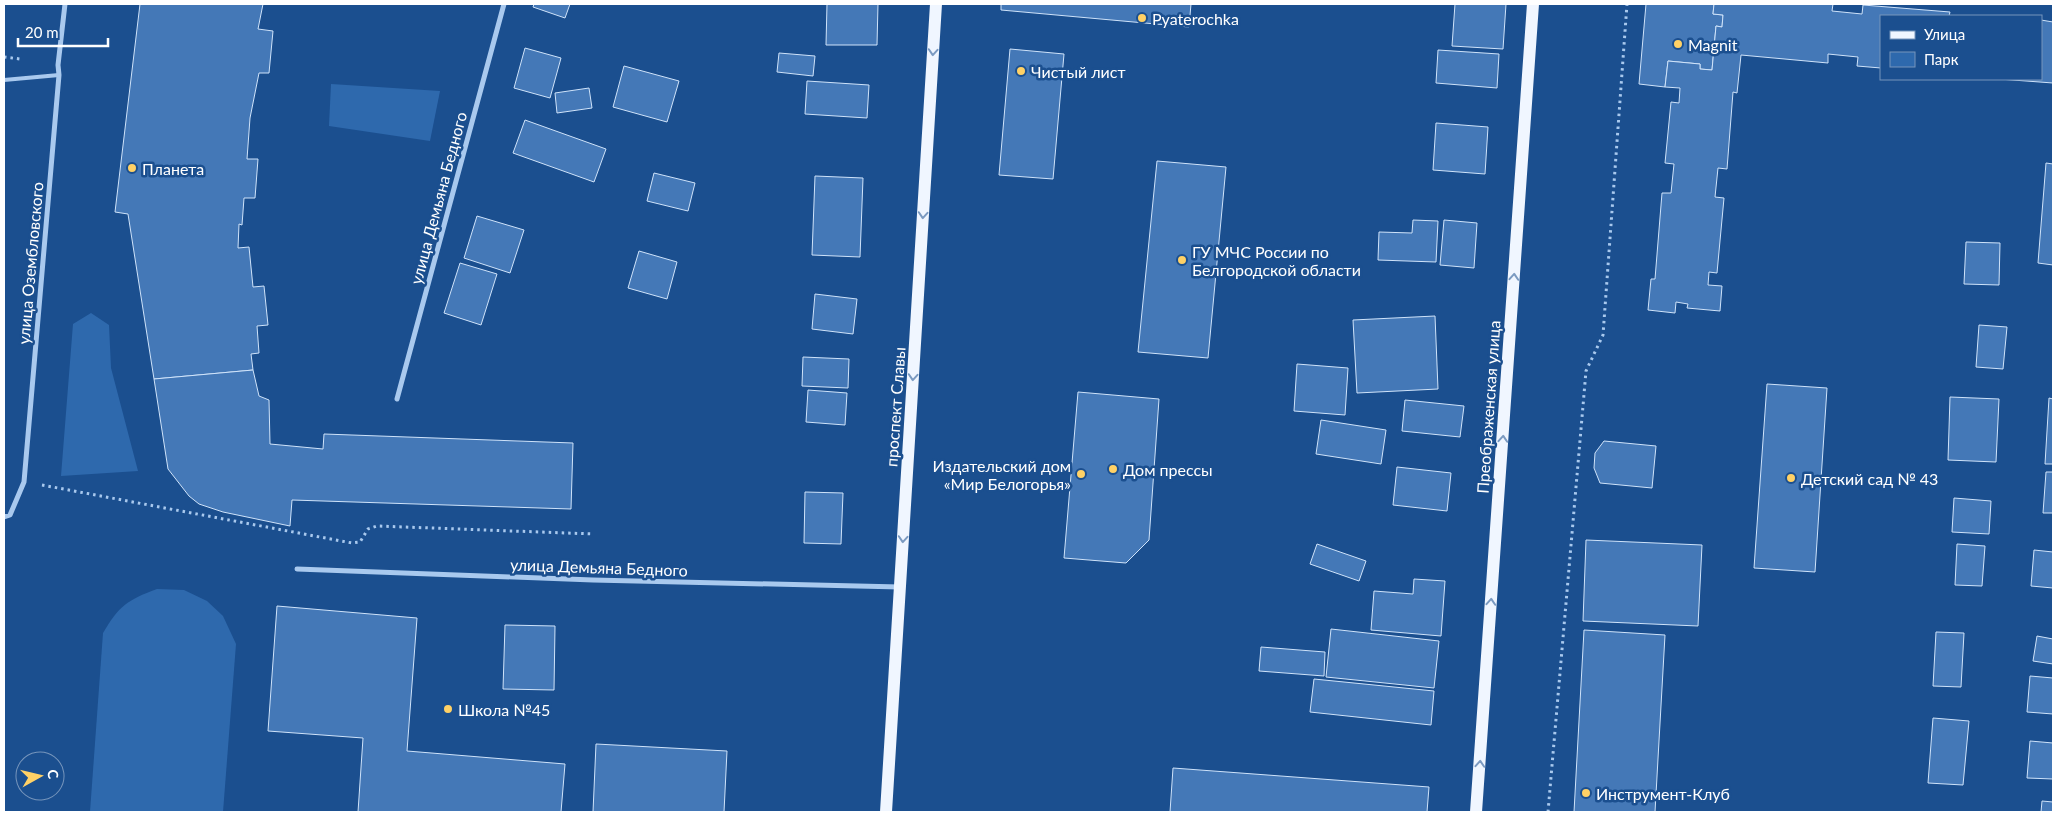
<svg xmlns="http://www.w3.org/2000/svg" width="2057" height="816" font-family="Lato,sans-serif">
<style>
.green{fill:#2e69ad}
.building{fill:#4478b7;stroke:#cfe3fa}
.lines{fill:none;stroke-linecap:round;stroke-linejoin:round}
.path{stroke:#a9c9ee;stroke-width:3;stroke-dasharray:2.5 4;stroke-linecap:butt}
.service{stroke:#a9c9ee;stroke-width:4}
.minor{stroke:#a9c9ee;stroke-width:5}
.primary{stroke:#f0f6ff;stroke-width:12}
.oneway{stroke:#7b9ac1}
.poi-dot{fill:#ffd166;stroke:#1b4f8f;stroke-width:2}
.labels{text-anchor:middle;dominant-baseline:central;stroke-width:5;stroke-linejoin:round;paint-order:stroke}
.poi-label{font-size:16px;fill:#fff;stroke:#1b4f8f;text-anchor:start}
.street-label{font-size:16px;fill:#fff;stroke:#1b4f8f}
</style>
<rect width="100%" height="100%" fill="#1b4f8f"/>
<g class="green">
<path d="M331 84 440 91 430 141 329 126Z"/>
<path d="M91 313 109 325 111 368 138 471 61 476 73 324Z"/>
<path d="M157 589 184 590 207 601 223 616 236 644 223 812H90L103 633C119 606 127 600 157 589Z"/>
</g>
<g class="building">
<path d="M140 4H263L258 29 273 31 269 73H259L250 118 247 159H258L255 198H244L242 225 239 224 238 248 249 247 253 287 264 286 268 325 257 326 259 353 251 354 253 370 154 379 128 214 115 212Z"/>
<path d="M534 4H570L565 18 533 7Z"/>
<path d="M827 4H878L877 45H826Z"/>
<path d="M1001 4H1191L1189 27 1001 10Z"/>
<path d="M1455 4H1506L1503 49 1452 46Z"/>
<path d="M1646 4H1714L1713 14 1723 15 1722 27 1716 26 1712 70 1700 69V64L1668 61 1665 87 1639 84Z"/>
<path d="M1714 4H1833L1832 11 1862 14 1863 5 1950 12 1949 16H1881V68L1857 66 1858 57 1828 54V63L1741 55 1737 93 1733 92 1727 169 1718 168 1715 197 1724 198 1717 273 1709 272 1708 285 1722 286 1720 311 1687 308 1688 304 1676 302 1675 313 1648 310 1651 279H1655L1662 193H1671L1674 164 1665 163 1671 102 1679 103 1680 88 1665 87 1668 61 1700 64V69L1712 70 1716 26 1722 27 1723 15 1713 14Z"/>
<path d="M2041 20 2053 22V83L1999 79H2041Z"/>
<path d="M525 48 561 58 550 98 514 88Z"/>
<path d="M1010 49 1064 54 1053 179 999 175Z"/>
<path d="M1438 50 1499 54 1497 88 1436 83Z"/>
<path d="M779 53 815 56 813 76 777 72Z"/>
<path d="M624 66 679 81 667 122 613 107Z"/>
<path d="M807 81 869 85 867 118 805 114Z"/>
<path d="M589 88 592 108 557 113 555 93Z"/>
<path d="M525 120 606 149 594 182 513 153Z"/>
<path d="M1436 123 1488 127 1485 174 1433 170Z"/>
<path d="M1157 161 1226 167 1208 358 1138 352Z"/>
<path d="M2046 163 2053 164V265L2038 263Z"/>
<path d="M654 173 695 183 688 211 647 201Z"/>
<path d="M815 176 863 178 860 257 812 255Z"/>
<path d="M477 216 524 230 510 273 464 258Z"/>
<path d="M1413 220 1438 221 1436 262 1378 260 1379 232 1412 233Z"/>
<path d="M1444 220 1477 223 1474 268 1440 265Z"/>
<path d="M1966 242 2000 243 1999 285 1964 284Z"/>
<path d="M639 251 677 262 667 299 628 288Z"/>
<path d="M460 263 497 274 481 325 444 313Z"/>
<path d="M815 294 857 299 853 334 812 329Z"/>
<path d="M1435 316 1438 389 1357 393 1353 320Z"/>
<path d="M1979 325 2007 327 2003 369 1976 367Z"/>
<path d="M803 357 849 359 848 388 802 386Z"/>
<path d="M1297 364 1348 368 1345 415 1294 411Z"/>
<path d="M253 370 259 396 269 400 270 444 323 449 324 434 573 443 571 509 292 500 290 526 223 512 199 504 189 496 168 469 154 379Z"/>
<path d="M1767 384 1827 388 1815 572 1754 568Z"/>
<path d="M808 390 847 393 845 425 806 422Z"/>
<path d="M1078 392 1159 399 1149 540 1126 563 1064 558Z"/>
<path d="M1950 397 1999 399 1996 462 1948 460Z"/>
<path d="M2049 398 2053 399V464H2045Z"/>
<path d="M1405 400 1464 406 1460 437 1402 431Z"/>
<path d="M1321 420 1386 430 1381 464 1316 454Z"/>
<path d="M1604 441 1656 446 1652 488 1600 483 1594 468 1595 453Z"/>
<path d="M1397 467 1451 473 1447 511 1393 505Z"/>
<path d="M2046 472H2053V513H2043Z"/>
<path d="M805 492 843 493 841 544 804 543Z"/>
<path d="M1954 498 1991 501 1989 534 1952 532Z"/>
<path d="M1586 540 1702 545 1698 626 1583 621Z"/>
<path d="M1317 544 1366 561 1359 581 1310 564Z"/>
<path d="M1957 544 1985 546 1982 586 1955 585Z"/>
<path d="M2034 550 2053 552V588L2031 586Z"/>
<path d="M1414 579 1445 581 1441 636 1371 630 1374 591 1413 594Z"/>
<path d="M277 606 417 618 407 751 565 764 561 812H358L363 738 268 731Z"/>
<path d="M505 625 555 626 554 690 503 689Z"/>
<path d="M1331 629 1439 641 1434 688 1326 677Z"/>
<path d="M1584 630 1665 635 1655 812H1574Z"/>
<path d="M1936 632 1964 633 1961 687 1933 686Z"/>
<path d="M2037 636 2053 639V664L2033 661Z"/>
<path d="M1261 647 1325 652 1324 676 1259 671Z"/>
<path d="M2030 676 2053 678V714L2027 712Z"/>
<path d="M1314 679 1434 691 1431 725 1310 712Z"/>
<path d="M1933 718 1969 721 1963 785 1928 783Z"/>
<path d="M2030 741 2053 743V779L2027 778Z"/>
<path d="M596 744 727 751 724 812H593Z"/>
<path d="M1173 768 1429 787 1427 812H1170Z"/>
<path d="M2042 801 2053 802V812H2041Z"/>
</g>
<g class="lines">
<g class="path">
<path d="M4 57 20 59"/>
<path d="M42 485 352 543 360 542 368 529 377 526 594 534"/>
<path d="M1548 812 1586 371 1603 335 1627 4"/>
</g>
<path class="service" d="M4 80 59 75"/>
<g class="minor">
<path d="M397 399 504 4"/>
<path d="M4 517 10 515 24 482 59 75 58 65 65 4"/>
<path d="M297 569 593 580 900 587"/>
</g>
<g class="primary">
<path d="M886 812 936 4"/>
<path d="M1476 812 1533 4"/>
</g>
</g>
<defs><path id="oneway-chevron" d="M-2-3.5L2.5 0L-2 3.5" fill="none" stroke-width="1.6" stroke-linecap="round" stroke-linejoin="round" transform="scale(1.25)"/></defs>
<g class="oneway">
<use href="#oneway-chevron" transform="translate(933 52) rotate(94)"/>
<use href="#oneway-chevron" transform="translate(923 215) rotate(94)"/>
<use href="#oneway-chevron" transform="translate(1514 277) rotate(-86)"/>
<use href="#oneway-chevron" transform="translate(913 377) rotate(94)"/>
<use href="#oneway-chevron" transform="translate(1503 439) rotate(-86)"/>
<use href="#oneway-chevron" transform="translate(903 539) rotate(94)"/>
<use href="#oneway-chevron" transform="translate(1491 602) rotate(-86)"/>
<use href="#oneway-chevron" transform="translate(1480 764) rotate(-86)"/>
</g>
<g class="poi-dot">
<circle cx="1142" cy="18" r="5"/>
<circle cx="1678" cy="44" r="5"/>
<circle cx="1021" cy="71" r="5"/>
<circle cx="132" cy="168" r="5"/>
<circle cx="1182" cy="260" r="5"/>
<circle cx="1113" cy="469" r="5"/>
<circle cx="1081" cy="474" r="5"/>
<circle cx="1791" cy="478" r="5"/>
<circle cx="448" cy="709" r="5"/>
<circle cx="1586" cy="793" r="5"/>
</g>
<g class="labels">
<g class="poi-label">
<text x="1152" y="18">Pyaterochka</text>
<text x="1688" y="44">Magnit</text>
<text x="1031" y="71">Чистый лист</text>
<text x="142" y="168">Планета</text>
<text x="1192" y="251">ГУ МЧС России по<tspan x="1192" dy="18">Белгородской области</tspan></text>
<text x="1071" y="465" text-anchor="end">Издательский дом<tspan x="1071" dy="18">«Мир Белогорья»</tspan></text>
<text x="1123" y="469">Дом прессы</text>
<text x="1801" y="478">Детский сад № 43</text>
<text x="458" y="709">Школа №45</text>
<text x="1596" y="793">Инструмент-Клуб</text>
</g>
<g class="street-label">
<text transform="translate(438 198) rotate(-75)">улица Демьяна Бедного</text>
<text transform="translate(30 263) rotate(-85)">улица Озембловского</text>
<text transform="translate(895 407) rotate(-86)">проспект Славы</text>
<text transform="translate(1488 407) rotate(-86)">Преображенская улица</text>
<text transform="translate(599 567) rotate(2)">улица Демьяна Бедного</text>
</g>
</g>
<rect width="2057" height="816" fill="none" stroke="#ffffff" stroke-width="10"/>
<rect x="1880" y="15" width="162" height="65" fill="#1b4f8f" stroke="#7695bc"/>
<rect x="1890" y="31" width="25" height="8" fill="#f0f6ff" stroke="#7695bc"/>
<text x="1924" y="40" font-size="15" fill="#ffffff">Улица</text>
<rect x="1890" y="52" width="25" height="15" fill="#2e69ad" stroke="#7695bc"/>
<text x="1924" y="65" font-size="15" fill="#ffffff">Парк</text>
<g transform="translate(40 776) rotate(82)"><circle r="24" fill="#1b4f8f" stroke="#7695bc"/>
<path d="M0-4L9 19L0 12L-9 19Z" fill="#ffd166"/>
<text y="-8" font-size="14" font-weight="bold" text-anchor="middle" fill="#ffffff">С</text>
</g>
<path d="M18 38v8h90v-8" fill="none" stroke="#ffffff" stroke-width="2.5"/>
<text x="25" y="38" font-size="15" fill="#ffffff" stroke="#1b4f8f" stroke-width="4" paint-order="stroke">20 m</text>
</svg>
